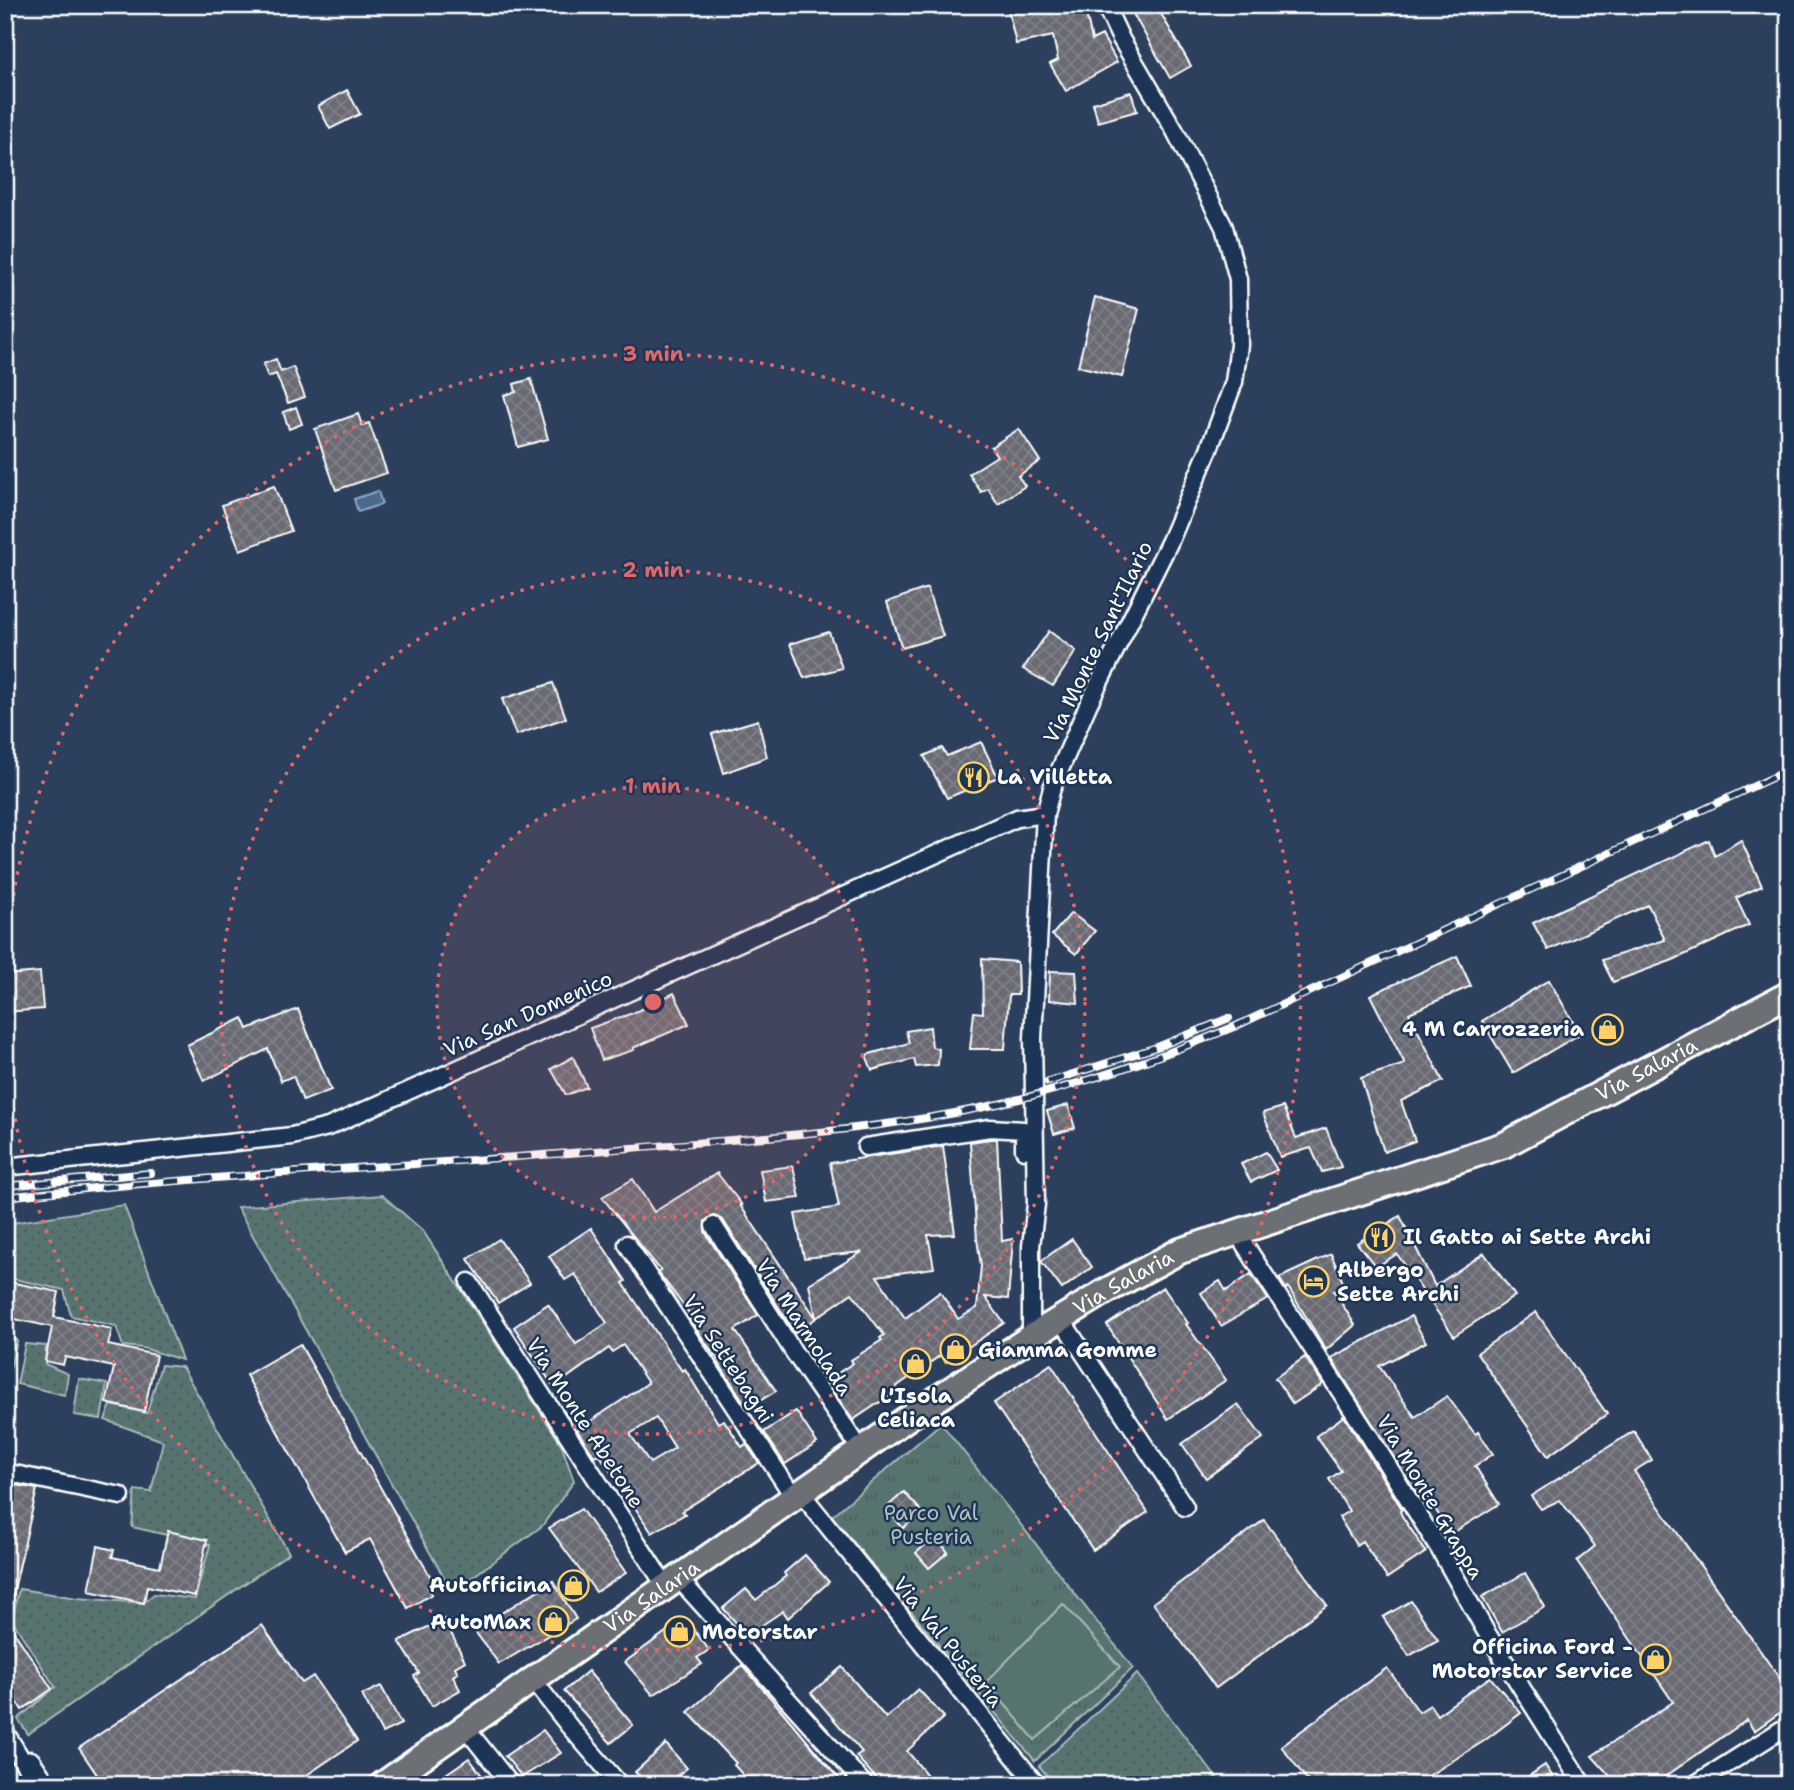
<svg xmlns="http://www.w3.org/2000/svg" width="1794" height="1790" font-family="'Shantell Sans',sans-serif">
<style>
.grass{fill:url(#grass-dots);stroke:#abb9b8;stroke-width:2}
.park{fill:url(#park-tufts);stroke:#abb9b8;stroke-width:2}
.pitch{fill:#577370;stroke:#abb9b8;stroke-width:2}
.water{fill:#49698f;stroke:#92a5bc;stroke-width:2}
.building{fill:url(#building-cross-hatch);stroke:#fff;stroke-width:2;fill-rule:evenodd}
.lines{fill:none;stroke-linecap:round;stroke-linejoin:round}
.minor-casing{stroke:#fff;stroke-width:21}
.primary-casing{stroke:#fff;stroke-width:30}
.minor{stroke:#1d3557;stroke-width:16}
.primary{stroke:#6c6f75;stroke-width:24}
.rail-casing{stroke:#fff;stroke-width:8}
.rail{stroke:#1d3557;stroke-width:5;stroke-dasharray:16;stroke-linecap:butt}
.ring{fill:none;stroke:#e26868;stroke-width:3.5;stroke-dasharray:3.5 7}
.labels{text-anchor:middle;dominant-baseline:central;stroke-width:5;stroke-linejoin:round;paint-order:stroke}
.street-label{font-size:21px;fill:#fff;stroke:#1d3557}
.poi-label{font-size:21px;font-weight:bold;fill:#fff;stroke:#1d3557;text-anchor:start}
.park-label{font-size:21px;fill:#b3c0bf;stroke:#1d3557}
.centre{fill:#e26868;stroke:#1d3557;stroke-width:3.5}
.ring-label{font-size:21px;text-anchor:middle;font-weight:bold;fill:#e26868;stroke:#1d3557;stroke-width:5;stroke-linejoin:round;paint-order:stroke}
</style>
<defs>
<pattern id="grass-dots" width="8" height="8" patternUnits="userSpaceOnUse" patternTransform="scale(1.75)"><rect width="8" height="8" fill="#577370"/><path d="M2 2h.1M6 6h.1" fill="none" stroke="#505c5a" stroke-width="1.8" stroke-linecap="round"/></pattern>
<pattern id="park-tufts" width="24" height="20" patternUnits="userSpaceOnUse" patternTransform="scale(1.75)"><rect width="24" height="20" fill="#577370"/><path d="M3 7l-1-3M5 7V3M7 7l1-3M15 17l-1-3M17 17v-4M19 17l1-3" fill="none" stroke="#505c5a"/></pattern>
<pattern id="building-cross-hatch" width="8" height="8" patternUnits="userSpaceOnUse" patternTransform="scale(1.75)"><rect width="8" height="8" fill="#696a73"/><path d="M0 0l8 8M0 8l8-8" fill="none" stroke="#808088"/></pattern>
</defs>
<rect width="100%" height="100%" fill="#2c405d"/>
<filter id="ink" filterUnits="userSpaceOnUse"><feTurbulence type="fractalNoise" baseFrequency=".0143" numOctaves="2"/><feDisplacementMap in="SourceGraphic" scale="14" xChannelSelector="R" yChannelSelector="G"/><feConvolveMatrix kernelMatrix="1 2 1 2 8 2 1 2 1" color-interpolation-filters="sRGB"/></filter>
<g filter="url(#ink)">
<g class="grass">
<path d="M382 1195 423 1231 561 1444 574 1481 542 1526 452 1592 237 1207Z"/>
<path d="M124 1205 182 1360 143 1348 123 1346 116 1326 71 1316 64 1290 5 1277V1224Z"/>
<path d="M5 1331 17 1341 7 1381 5 1378Z"/>
<path d="M25 1344 46 1346 45 1364 68 1374 65 1395 17 1384Z"/>
<path d="M161 1365 182 1367 289 1553 28 1734 18 1719 55 1687 12 1620 19 1589 77 1598 143 1603 154 1594 195 1599 210 1545 132 1527 135 1490 151 1492 163 1441 105 1420 111 1405 147 1413Z"/>
<path d="M79 1379 107 1384 101 1419 74 1415Z"/>
<path d="M1137 1674 1222 1785H1055L1039 1766Z"/>
</g>
<path class="park" d="M941 1423 1133 1668 1035 1761 832 1516Z"/>
<path class="pitch" d="M1063 1604 1120 1667 1035 1740 986 1682Z"/>
<path class="water" d="M378 491 382 504 358 512 354 499Z"/>
<g class="building">
<path d="M1007 5H1026L1027 11 1051 5H1084L1092 40 1102 35 1117 62 1066 91 1050 64 1058 60 1053 36 1016 44Z"/>
<path d="M1128 5H1156L1191 66 1170 78Z"/>
<path d="M347 90 360 114 330 129 318 106Z"/>
<path d="M1131 92 1137 111 1098 122 1093 103Z"/>
<path d="M1095 297 1139 309 1122 377 1078 366Z"/>
<path d="M276 359 281 372 293 367 305 397 288 403 276 374 268 377 263 364Z"/>
<path d="M531 379 548 439 518 447 504 395 516 392 514 384Z"/>
<path d="M296 407 302 424 289 429 283 412Z"/>
<path d="M358 414 362 425 369 423 387 473 336 490 315 429Z"/>
<path d="M1019 429 1040 461 1018 476 1025 486 998 504 988 488 981 492 969 474 997 456 991 447Z"/>
<path d="M274 486 291 531 240 550 222 505Z"/>
<path d="M927 588 943 636 902 648 887 602Z"/>
<path d="M1049 631 1076 651 1053 686 1023 669Z"/>
<path d="M829 632 842 668 804 678 790 644Z"/>
<path d="M553 683 566 718 516 735 502 699Z"/>
<path d="M758 720 767 757 724 773 712 734Z"/>
<path d="M981 742 998 777 947 798 924 756 942 748 947 756Z"/>
<path d="M1709 840 1715 856 1741 840 1762 886 1736 898 1749 925 1673 960 1613 982 1602 960 1665 940 1648 905 1548 950 1533 923Z"/>
<path d="M1071 913 1095 931 1076 954 1052 935Z"/>
<path d="M1457 956 1471 986 1409 1013 1443 1081 1401 1101 1415 1141 1384 1152 1361 1078 1405 1064 1370 995Z"/>
<path d="M982 959 1017 962 1018 995H1009L1005 1049H970L974 1012 983 1013Z"/>
<path d="M1050 971 1076 972 1078 1003 1049 1000Z"/>
<path d="M40 972 43 1009 5 1012V975Z"/>
<path d="M1549 980 1580 1034 1513 1073 1482 1021Z"/>
<path d="M674 993 689 1024 633 1048 634 1050 602 1060 590 1028 633 1013Z"/>
<path d="M298 1009 331 1090 303 1101 293 1076 281 1081 268 1049 204 1081 187 1045 243 1018 248 1029Z"/>
<path d="M930 1027 932 1047 939 1049 938 1065 916 1067 914 1059 872 1070 866 1055 909 1043 906 1031Z"/>
<path d="M573 1057 587 1087 566 1095 551 1069Z"/>
<path d="M1068 1105 1075 1128 1054 1134 1047 1111Z"/>
<path d="M1283 1107 1296 1138 1326 1128 1341 1167 1322 1172 1311 1148 1280 1157 1263 1113Z"/>
<path d="M990 1139H997L1002 1241 1013 1239 1008 1299 985 1297 1004 1323 946 1362 941 1355 896 1387 898 1390 853 1420 826 1381 853 1363 851 1360 882 1340 880 1338 884 1335 852 1293 816 1318 809 1284 862 1252 804 1258 795 1214 839 1207 830 1163 943 1146 955 1234 928 1235 934 1268 877 1276 905 1318 940 1292 958 1319 977 1308 981 1266 977 1239 970 1142Z"/>
<path d="M1266 1152 1277 1170 1251 1182 1241 1164Z"/>
<path d="M793 1166 800 1198 766 1202 760 1170Z"/>
<path d="M717 1173 742 1205H740L816 1318 795 1333 723 1220 714 1216 705 1221V1232L758 1315 735 1330 776 1391 748 1408 719 1364 720 1363 689 1319 692 1317 658 1272 661 1271 602 1197 633 1179 654 1212Z"/>
<path d="M1400 1216 1435 1286 1484 1253 1515 1296 1454 1336 1397 1254 1376 1267 1357 1243Z"/>
<path d="M591 1228 626 1281 623 1283 682 1371 685 1369 718 1423 724 1420 742 1447 746 1444 759 1463 682 1511 685 1514 652 1533 599 1454 594 1456 577 1430 648 1383 623 1345 612 1352 609 1348 554 1387 514 1327 548 1304 576 1344 607 1323 575 1274 565 1280 549 1256ZM656 1418 675 1448 650 1463 630 1434Z"/>
<path d="M499 1239 530 1283 498 1303 468 1259Z"/>
<path d="M1072 1239 1092 1267 1062 1289 1041 1261Z"/>
<path d="M1331 1254 1345 1287 1334 1291 1355 1325 1326 1350 1288 1287 1286 1289 1279 1278Z"/>
<path d="M1251 1274 1268 1299 1221 1326 1201 1293 1220 1281 1226 1291Z"/>
<path d="M5 1281 59 1292 54 1317 112 1329 108 1345 156 1355 144 1412 106 1403 114 1367 65 1357 63 1365 45 1361 52 1327 5 1317Z"/>
<path d="M1163 1287 1188 1323 1186 1324 1226 1380 1168 1419 1107 1325Z"/>
<path d="M1536 1312 1607 1414 1548 1456 1477 1353Z"/>
<path d="M1411 1316 1426 1342 1379 1366 1415 1417 1447 1396 1475 1434 1478 1432 1493 1454 1475 1466 1499 1504 1451 1534 1425 1493 1419 1497 1331 1358Z"/>
<path d="M300 1344 434 1583 428 1587 432 1594 408 1608 370 1539 345 1552 246 1375Z"/>
<path d="M1305 1357 1323 1384 1293 1404 1275 1378Z"/>
<path d="M1051 1364 1148 1512 1093 1550 994 1403Z"/>
<path d="M1238 1404 1263 1438 1206 1478 1182 1444Z"/>
<path d="M796 1411 817 1443 785 1464 764 1432Z"/>
<path d="M1344 1416 1402 1509 1400 1511 1402 1516 1426 1552 1387 1578 1362 1541 1356 1545 1339 1517 1349 1511 1329 1479 1341 1471 1316 1436Z"/>
<path d="M1634 1431 1652 1460 1634 1471 1789 1692V1706L1754 1731 1747 1720 1653 1785H1618L1592 1756 1673 1702 1577 1561 1595 1546 1560 1500 1541 1509 1531 1496Z"/>
<path d="M5 1483 37 1489 11 1603 5 1602Z"/>
<path d="M904 1492 922 1512 903 1528 886 1508Z"/>
<path d="M581 1509 626 1573 596 1592 549 1528Z"/>
<path d="M1264 1520 1327 1605 1216 1688 1153 1603Z"/>
<path d="M168 1531 207 1540 195 1596 147 1586 144 1603 89 1591 98 1546 114 1550 112 1557 160 1567Z"/>
<path d="M935 1536 948 1552 929 1568 916 1553Z"/>
<path d="M805 1555 829 1582 788 1618 783 1611 747 1635 723 1608 746 1589 756 1600 786 1576 784 1573Z"/>
<path d="M1525 1573 1545 1607 1502 1632 1482 1597Z"/>
<path d="M553 1581 576 1619 499 1664 474 1630Z"/>
<path d="M1411 1601 1438 1640 1409 1656 1383 1617Z"/>
<path d="M5 1618 52 1689 22 1710 5 1682Z"/>
<path d="M685 1618 709 1650 697 1658 702 1664 653 1695 625 1662Z"/>
<path d="M444 1619 465 1661 455 1667 458 1673 453 1676 460 1690 432 1706 414 1676 419 1673 399 1641Z"/>
<path d="M262 1625 302 1683 313 1676 357 1741 292 1785H104L79 1748Z"/>
<path d="M742 1665 782 1711 844 1785H752L734 1765 736 1763 688 1712Z"/>
<path d="M842 1667 886 1718 918 1689 944 1717 907 1751 927 1775 914 1785H882L856 1756 862 1752 811 1693Z"/>
<path d="M1387 1668 1419 1712 1430 1705 1437 1715 1490 1677 1521 1713 1484 1741 1414 1785H1311L1281 1746Z"/>
<path d="M588 1671 633 1725 611 1743 564 1691Z"/>
<path d="M381 1686 401 1724 382 1733 362 1695Z"/>
<path d="M543 1730 561 1753 522 1777 505 1756Z"/>
<path d="M666 1744 687 1768 665 1785H648L635 1772Z"/>
<path d="M469 1758 489 1785H430Z"/>
<path d="M1545 1765 1558 1785H1516Z"/>
</g>
<g class="lines">
<defs>
<g id="minor">
<path d="M866 1147 990 1128 1024 1130V1150"/>
<path d="M5 1167 292 1136 328 1127 1017 818 1045 814"/>
<path d="M714 1226 793 1351 861 1450"/>
<path d="M1237 1233 1370 1437 1440 1550 1485 1630 1583 1785"/>
<path d="M627 1244 794 1497"/>
<path d="M469 1282 666 1587"/>
<path d="M1061 1319 1185 1507"/>
<path d="M1031 1337V1246L1036 1204 1033 1038 1045 814 1052 788 1088 705 1170 541 1209 449 1234 382 1239 345 1238 279 1224 227 1175 131 1121 39 1105 5"/>
<path d="M5 1472 121 1496"/>
<path d="M801 1493 1037 1785"/>
<path d="M678 1578 865 1785"/>
<path d="M533 1680 569 1726 620 1785"/>
<path d="M465 1727 511 1785"/>
<path d="M5 1732 25 1765 31 1760 48 1785"/>
<path d="M1694 1785 1789 1725"/>
</g>
<g id="primary">
<path id="s1" d="M382 1785 909 1417 1031 1337 1106 1291 1180 1251 1504 1145 1789 994"/>
</g>
</defs>
<use href="#minor" class="minor-casing"/>
<use href="#primary" class="primary-casing"/>
<use href="#minor" class="minor"/>
<use href="#primary" class="primary"/>
<defs>
<g id="rail">
<path d="M1048 1082 1160 1046 1229 1018"/>
<path d="M5 1186 151 1173"/>
<path d="M5 1197C213 1174 422 1166 631 1148 739 1139 848 1133 955 1113 1052 1095 1145 1064 1236 1026L1789 770"/>
</g>
</defs>
<use href="#rail" class="rail-casing"/>
<use href="#rail" class="rail"/>
</g>
</g>
<circle cx="653" cy="1002" r="216" fill="#e26868" fill-opacity=".12"/>
<g class="ring">
<circle cx="653" cy="1002" r="216"/>
<circle cx="653" cy="1002" r="432"/>
<path d="M5 979A648 648 0 1 1 5 1025"/>
</g>
<defs>
<symbol id="restaurant-ring" viewBox="-11 -11 22 22"><circle r="9.5" fill="#1d3557" stroke="#ffd166" stroke-width="1.5"/><path d="M-5-6h1v4h1v-4h1v4h1v-4h1v5L-1.5 .5V6h-2V.5L-5-1ZM5-6V6H3V1.5H1.5Q1.5-4 5-6Z" fill="#ffd166"/></symbol>
<symbol id="shop-ring" viewBox="-11 -11 22 22"><circle r="9.5" fill="#1d3557" stroke="#ffd166" stroke-width="1.5"/><path d="M-5-2.5h2.3a2.7 3.5 0 0 1 5.4 0H5L5.5 6h-11ZM-1.5-2.5h3a1.5 2.3 0 0 0-3 0Z" fill="#ffd166"/></symbol>
<symbol id="hotel-ring" viewBox="-11 -11 22 22"><circle r="9.5" fill="#1d3557" stroke="#ffd166" stroke-width="1.5"/><path d="M-6-4.5h1.5V1H6V5H4.5V3h-9V5H-6ZM-4 0a1.8 1.8 0 1 1 3.6 0ZM.5 0V-2.5h3Q6-2.5 6 0Z" fill="#ffd166"/></symbol>
</defs>
<g fill-rule="evenodd">
<use href="#restaurant-ring" x="956" y="760" width="35" height="35"/>
<use href="#shop-ring" x="1590" y="1012" width="35" height="35"/>
<use href="#restaurant-ring" x="1362" y="1220" width="35" height="35"/>
<use href="#hotel-ring" x="1296" y="1264" width="35" height="35"/>
<use href="#shop-ring" x="938" y="1332" width="35" height="35"/>
<use href="#shop-ring" x="898" y="1346" width="35" height="35"/>
<use href="#shop-ring" x="556" y="1568" width="35" height="35"/>
<use href="#shop-ring" x="536" y="1604" width="35" height="35"/>
<use href="#shop-ring" x="662" y="1614" width="35" height="35"/>
<use href="#shop-ring" x="1638" y="1642" width="35" height="35"/>
</g>
<g class="labels">
<g class="street-label">
<text transform="translate(1098 642) rotate(-64)">Via Monte Sant'Ilario</text>
<text transform="translate(528 1014) rotate(-24)">Via San Domenico</text>
<text stroke="none"><textPath href="#s1" startOffset="1463">Via Salaria</textPath></text>
<text stroke="none"><textPath href="#s1" startOffset="896">Via Salaria</textPath></text>
<text transform="translate(804 1327) rotate(57)">Via Marmolada</text>
<text transform="translate(728 1359) rotate(57)">Via Settebagni</text>
<text transform="translate(585 1423) rotate(57)">Via Monte Abetone</text>
<text transform="translate(1430 1497) rotate(59)">Via Monte Grappa</text>
<text stroke="none"><textPath href="#s1" startOffset="329">Via Salaria</textPath></text>
<text transform="translate(948 1642) rotate(51)">Via Val Pusteria</text>
</g>
<g class="poi-label">
<text x="997" y="777">La Villetta</text>
<text x="1584" y="1029" text-anchor="end">4 M Carrozzeria</text>
<text x="1403" y="1237">Il Gatto ai Sette Archi</text>
<text x="1337" y="1270">Albergo<tspan x="1337" dy="24">Sette Archi</tspan></text>
<text x="978" y="1350">Giamma Gomme</text>
<text x="916" y="1396" text-anchor="middle">L'Isola<tspan x="916" dy="24">Celiaca</tspan></text>
<text x="551" y="1585" text-anchor="end">Autofficina</text>
<text x="531" y="1622" text-anchor="end">AutoMax</text>
<text x="702" y="1632">Motorstar</text>
<text x="1633" y="1647" text-anchor="end">Officina Ford -<tspan x="1633" dy="24">Motorstar Service</tspan></text>
</g>
<g class="park-label">
<text x="931" y="1513">Parco Val<tspan x="931" dy="24">Pusteria</tspan></text>
</g>
</g>
<circle cx="653" cy="1002" r="10" class="centre"/>
<g class="ring-label">
<text x="653" y="361">3 min</text>
<text x="653" y="577">2 min</text>
<text x="653" y="793">1 min</text>
</g>
<rect width="1794" height="1790" fill="none" stroke="#1d3557" stroke-width="28"/>
<rect x="14" y="14" width="1766" height="1762" fill="none" stroke="#fff" stroke-width="2.5" filter="url(#ink)"/>
</svg>
